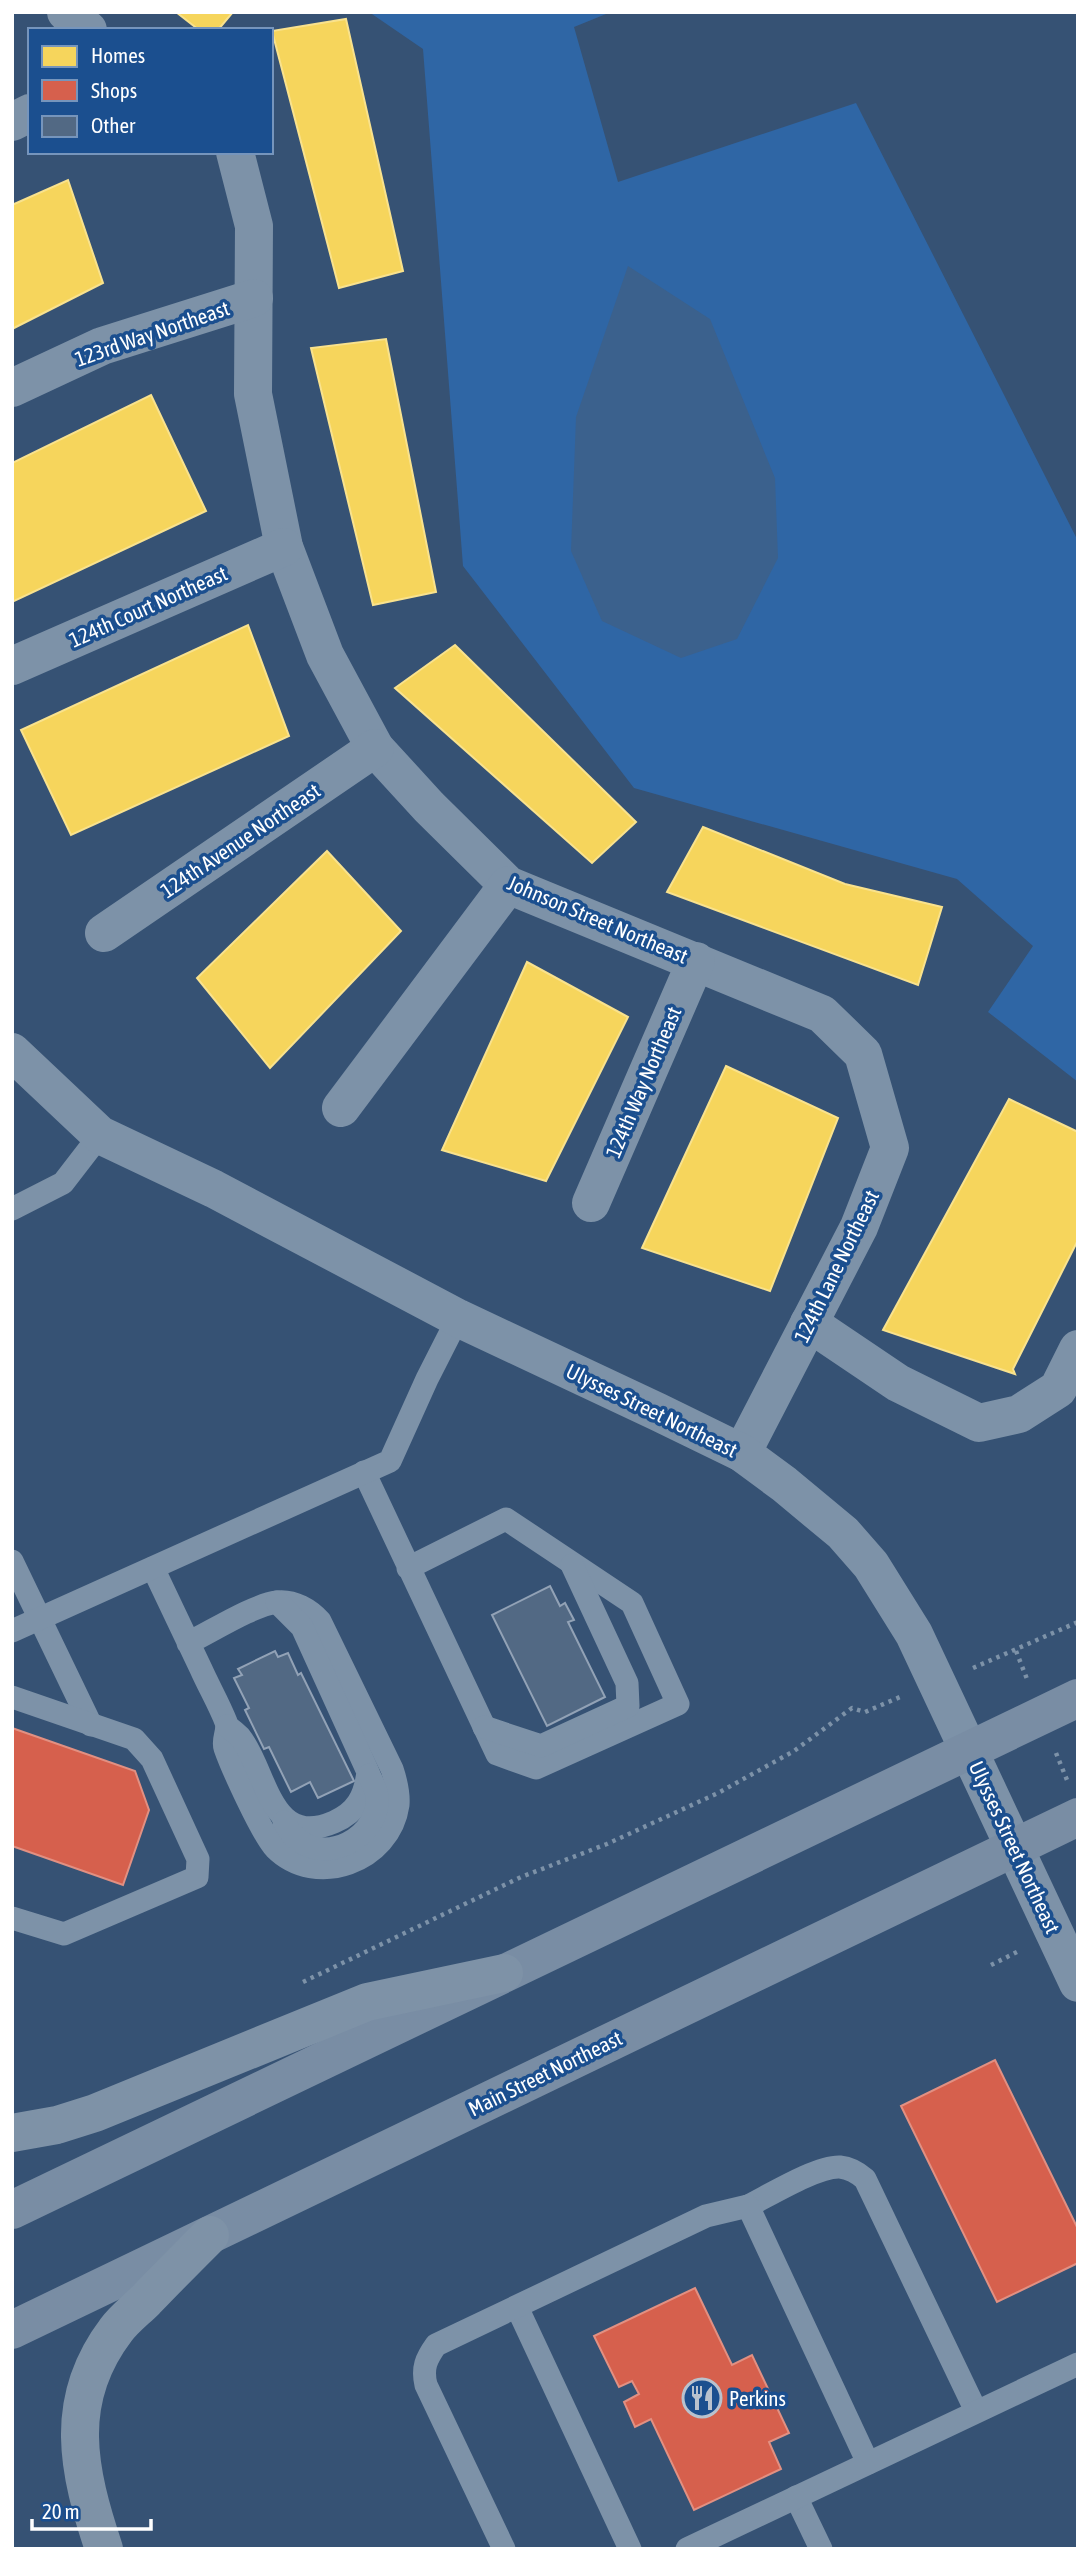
<svg xmlns="http://www.w3.org/2000/svg" width="1090" height="2561" font-family="'Asap Condensed',sans-serif">
<style>
.green{fill:#2f66a5}
.water{fill:#3b618d}
.homes{fill:#f6d55c;stroke:#f9e28d;stroke-width:2}
.shops{fill:#d6604d;stroke:#e29082;stroke-width:2}
.building{fill:#526984;stroke:#92a2b6;stroke-width:2}
.lines{fill:none;stroke-linecap:round;stroke-linejoin:round}
.path{stroke:#7d92a8;stroke-width:4.5;stroke-dasharray:3.5 5;stroke-linecap:butt}
.service{stroke:#7d92a8;stroke-width:23}
.minor{stroke:#7d92a8;stroke-width:38}
.tertiary{stroke:#7d92a8;stroke-width:38}
.secondary{stroke:#798da4;stroke-width:38}
.motorway{stroke:#7e92a7;stroke-width:38}
.labels{text-anchor:middle;dominant-baseline:central;stroke-width:7;stroke-linejoin:round;paint-order:stroke}
.street-label{font-size:21px;fill:#fff;stroke:#1b4f8f}
.poi-label{font-size:21px;fill:#fff;stroke:#1b4f8f;text-anchor:start}
</style>
<rect width="100%" height="100%" fill="#365274"/>
<path class="green" d="M369 12H611L574 27 618 182 856 103 1078 541V1082L988 1012 1033 946 957 879 634 788 463 566 423 49Z"/>
<path class="water" d="M628 266 710 319 775 478 778 558 737 639 681 658 602 621 571 551 576 417Z"/>
<g class="homes">
<path d="M176 12H233L218 30H199Z"/>
<path d="M346 19 403 271 339 288 272 31Z"/>
<path d="M68 180 103 283 12 329V205Z"/>
<path d="M386 339 436 592 373 605 311 348Z"/>
<path d="M151 395 206 511 12 602V463Z"/>
<path d="M248 625 289 736 71 835 21 730Z"/>
<path d="M455 645 636 822 592 863 395 688Z"/>
<path d="M703 827 845 884 942 907 918 985 667 892Z"/>
<path d="M327 851 401 931 270 1068 197 978Z"/>
<path d="M527 962 628 1017 546 1181 442 1150Z"/>
<path d="M726 1066 838 1118 770 1291 642 1248Z"/>
<path d="M1009 1099 1078 1132V1240L1013 1369 1015 1374 883 1330Z"/>
</g>
<g class="shops">
<path d="M12 1728 135 1771 149 1810 123 1885 12 1846Z"/>
<path d="M995 2060 1078 2229V2263L997 2302 901 2106Z"/>
<path d="M695 2288 732 2365 752 2355 789 2433 769 2442 781 2469 694 2510 651 2419 635 2427 624 2402 639 2394 632 2381 619 2387 594 2336Z"/>
</g>
<g class="building">
<path d="M550 1586 560 1606 565 1603 574 1620 568 1622 605 1697 547 1726 492 1615Z"/>
<path d="M275 1651 278 1657 288 1653 298 1675 301 1673 354 1781 318 1798 310 1782 291 1792 269 1747 264 1749 245 1710 249 1708 234 1678 242 1675 238 1669Z"/>
</g>
<g class="lines">
<g class="path">
<path d="M1016 1651 1027 1679"/>
<path d="M973 1668 1078 1622"/>
<path d="M1056 1753 1067 1780"/>
<path d="M991 1965 1021 1950"/>
<path d="M303 1982 521 1877 607 1844 718 1793 794 1751 852 1708 865 1712 900 1697"/>
</g>
<g class="service">
<path d="M12 1209 63 1183 100 1135"/>
<path d="M364 1472 497 1754 536 1768 678 1704 632 1603 506 1519 408 1568"/>
<path d="M12 1561 91 1725"/>
<path d="M153 1568C169 1602 185 1636 201 1669 209 1687 219 1704 226 1722 229 1731 222 1739 225 1748 232 1768 262 1834 275 1848 316 1889 390 1862 398 1805 399 1793 396 1781 392 1769L320 1621C310 1610 294 1600 277 1602 253 1605 211 1632 188 1643"/>
<path d="M12 1631 390 1461 427 1379 458 1318"/>
<path d="M12 1697 134 1739 152 1759 198 1859 197 1877 64 1934 12 1918"/>
<path d="M227 1726C231 1729 236 1733 240 1737 267 1770 269 1850 334 1822 357 1812 365 1796 368 1772L302 1627 277 1602"/>
<path d="M484 1727 541 1746 628 1706 627 1683 572 1565"/>
<path d="M284 1822C287 1826 289 1832 293 1835 323 1868 381 1837 377 1796 376 1789 372 1781 369 1775"/>
<path d="M748 2206C770 2195 817 2166 840 2167 850 2168 857 2172 865 2179L976 2411"/>
<path d="M517 2307 630 2549"/>
<path d="M796 2497 821 2549"/>
<path d="M504 2549 426 2385C422 2368 426 2359 436 2345L706 2216 748 2206 868 2463"/>
<path d="M687 2549 1078 2364"/>
</g>
<g class="minor">
<path d="M66 12 88 30"/>
<path d="M12 122 30 113"/>
<path d="M235 152 254 226 253 394 284 547 325 655 375 748 429 807 508 885 822 1014 863 1054 890 1148 859 1227 742 1453"/>
<path d="M12 388 102 346 254 298"/>
<path d="M12 666 284 547"/>
<path d="M104 933 375 748"/>
<path d="M341 1108 508 885"/>
<path d="M591 1203 696 961"/>
<path d="M809 1323 898 1383 979 1423 1019 1414 1058 1389 1078 1349"/>
</g>
<path class="tertiary" d="M12 1052 100 1135 214 1189 458 1318 658 1412 742 1453 784 1484 843 1533 871 1565 914 1634 1078 1983"/>
<g class="secondary">
<path d="M12 2210 1078 1698"/>
<path d="M12 2330 1078 1817"/>
</g>
<g class="motorway">
<path d="M12 2133 57 2125 95 2113 367 2002 504 1973"/>
<path d="M104 2549C78 2471 62 2401 116 2330 124 2319 136 2310 146 2300 167 2278 189 2256 210 2235"/>
</g>
</g>
<defs>
<symbol id="restaurant-ring" viewBox="-11 -11 22 22"><circle r="9.5" fill="#1b4f8f" stroke="#b9c2ce" stroke-width="1.5"/><path d="M-5-6h1v4h1v-4h1v4h1v-4h1v5L-1.5 .5V6h-2V.5L-5-1ZM5-6V6H3V1.5H1.5Q1.5-4 5-6Z" fill="#b9c2ce"/></symbol>
</defs>
<g fill-rule="evenodd">
<use href="#restaurant-ring" x="680" y="2376" width="44" height="44"/>
</g>
<g class="labels">
<g class="street-label">
<text transform="translate(152 333) rotate(-19)">123rd Way Northeast</text>
<text transform="translate(148 606) rotate(-24)">124th Court Northeast</text>
<text transform="translate(240 840) rotate(-34)">124th Avenue Northeast</text>
<text transform="translate(598 919) rotate(23)">Johnson Street Northeast</text>
<text transform="translate(643 1082) rotate(-67)">124th Way Northeast</text>
<text transform="translate(836 1266) rotate(-64)">124th Lane Northeast</text>
<text transform="translate(652 1410) rotate(26)">Ulysses Street Northeast</text>
<text transform="translate(1015 1847) rotate(65)">Ulysses Street Northeast</text>
<text transform="translate(545 2073) rotate(-26)">Main Street Northeast</text>
</g>
<g class="poi-label">
<text x="729" y="2398">Perkins</text>
</g>
</g>
<rect width="1090" height="2561" fill="none" stroke="#ffffff" stroke-width="28"/>
<rect x="28" y="28" width="245" height="126" fill="#1b4f8f" stroke="#7695bc" stroke-width="2"/>
<rect x="42" y="46" width="35" height="21" fill="#f6d55c" stroke="#7695bc" stroke-width="2"/>
<text x="91" y="63" font-size="21" fill="#ffffff">Homes</text>
<rect x="42" y="80" width="35" height="21" fill="#d6604d" stroke="#7695bc" stroke-width="2"/>
<text x="91" y="98" font-size="21" fill="#ffffff">Shops</text>
<rect x="42" y="116" width="35" height="21" fill="#526984" stroke="#7695bc" stroke-width="2"/>
<text x="91" y="133" font-size="21" fill="#ffffff">Other</text>
<path d="M32 2519v10h119v-10" fill="none" stroke="#ffffff" stroke-width="3.5"/>
<text x="42" y="2519" font-size="21" fill="#ffffff" stroke="#1b4f8f" stroke-width="5" paint-order="stroke">20 m</text>
</svg>
